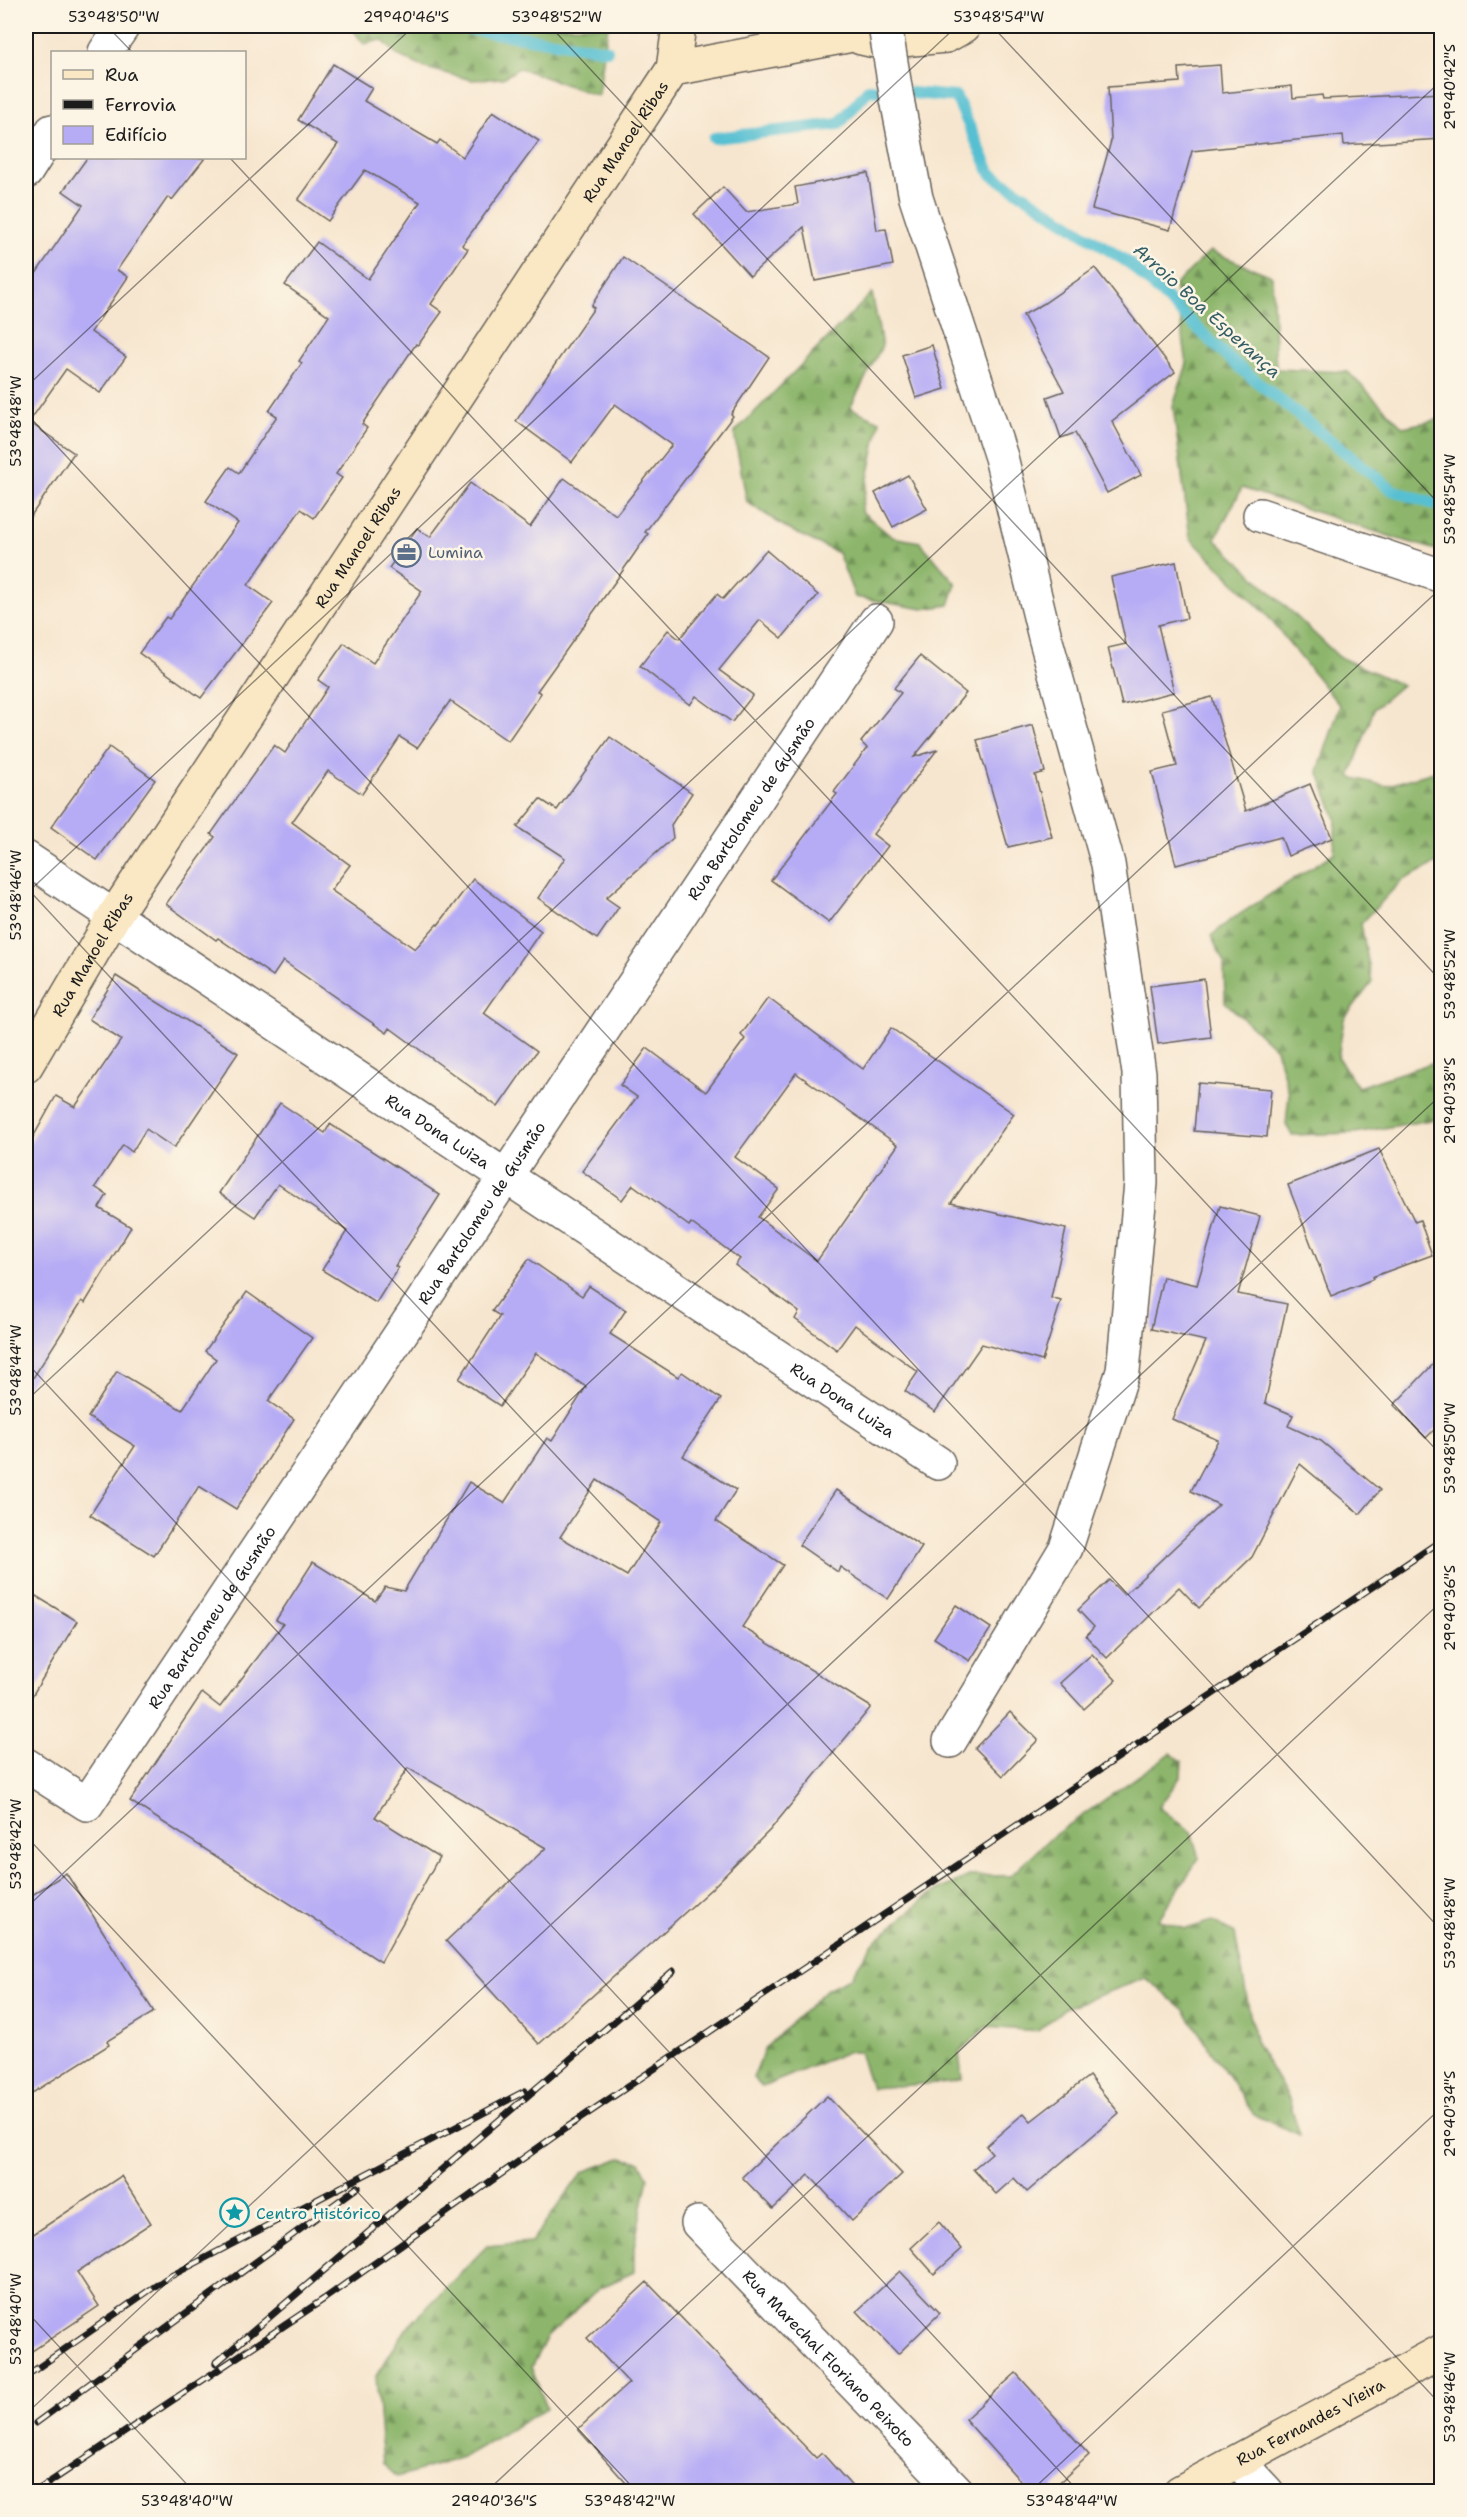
<svg xmlns="http://www.w3.org/2000/svg" width="1467" height="2517" font-family="'Shantell Sans',sans-serif">
<style>
.forest{fill:url(#forest-firs);stroke:#546944;stroke-width:1.5}
.lines{fill:none;stroke-linecap:round;stroke-linejoin:round}
.stream{stroke:#56c0d2;stroke-width:12}
.building{fill:#b6acf5;fill-rule:evenodd}
.street-casing{stroke:#69635b;stroke-width:36}
.secondary-casing{stroke:#69635b;stroke-width:36}
.street{stroke:#fff;stroke-width:33}
.secondary{stroke:#fae7c3;stroke-width:33}
.rail-casing{stroke:#1c1c1c;stroke-width:7}
.rail{stroke:#fcf5e5;stroke-width:4.5;stroke-dasharray:14;stroke-linecap:butt}
.street-bridge-casing{stroke:#69635b;stroke-width:36;stroke-linecap:butt}
.street-bridge{stroke:#fff;stroke-width:33}
.ticks{fill:none;stroke:#1c1c1c;stroke-width:1.5;stroke-opacity:0.45}
.labels{text-anchor:middle;dominant-baseline:central;stroke-width:5;stroke-linejoin:round;paint-order:stroke}
.street-label{font-size:16px;fill:#1c1c1c;stroke:#fcf5e5}
.service-label{font-size:16px;fill:#4e5e75;stroke:#fcf5e5;text-anchor:start}
.culture-label{font-size:16px;fill:#0d838f;stroke:#fcf5e5;text-anchor:start}
.water-label{font-size:18px;font-style:italic;fill:#335e65;stroke:#fcf5e5}
.neatline{fill:none;stroke:#1c1c1c;stroke-width:2}
.ticks-label{font-size:15px;text-anchor:middle;fill:#1c1c1c}
</style>
<defs>
<pattern id="forest-firs" width="22" height="20" patternUnits="userSpaceOnUse" patternTransform="scale(1.5)"><rect width="22" height="20" fill="#8db66c"/><path d="M5 1l3.5 6h-7zM16 11l3.5 6h-7z" fill="#729358"/></pattern>
</defs>
<rect width="100%" height="100%" fill="#fcf5e5"/>
<filter id="ink" filterUnits="userSpaceOnUse"><feTurbulence type="fractalNoise" baseFrequency=".0167" numOctaves="2"/><feDisplacementMap in="SourceGraphic" scale="12" xChannelSelector="R" yChannelSelector="G"/><feConvolveMatrix kernelMatrix="1 2 1 2 8 2 1 2 1" color-interpolation-filters="sRGB"/></filter>
<filter id="wash" filterUnits="userSpaceOnUse"><feTurbulence type="fractalNoise" baseFrequency=".008" numOctaves="4" result="noise"/><feDisplacementMap in="SourceGraphic" scale="24" xChannelSelector="R" yChannelSelector="G"/><feGaussianBlur stdDeviation="1.35" result="paint"/><feColorMatrix in="noise" values="0 0 0 0 0 0 0 0 0 0 0 0 0 0 0 0 0 1.4 0 .05"/><feComposite in="paint" operator="in"/></filter>
<g filter="url(#wash)">
<rect width="100%" height="100%" fill="#f7e6cf"/>
<g class="forest">
<path d="M350 26H480L491 31 513 28 515 26H608L598 96 519 68 503 78 472 80 425 68 397 55 382 40 364 44Z"/>
<path d="M1210 251 1272 276 1276 369 1348 372 1403 427 1441 419V551L1398 539 1242 488 1215 539 1339 657 1402 685 1374 709 1350 777 1385 786 1441 770V861L1401 881 1361 924 1372 982 1344 1019 1338 1058 1358 1087 1441 1060V1118L1355 1133 1292 1135 1286 1125 1289 1093 1276 1049 1225 1002 1224 962 1211 936 1229 921 1334 853 1336 819 1318 771 1340 706 1265 613 1190 538 1173 406 1187 364 1175 285Z"/>
<path d="M872 293 882 346 850 408 880 421 861 511 892 537 920 542 956 584 949 605 923 609 855 597 838 553 788 529 747 502 734 433Z"/>
<path d="M1171 1753 1182 1761 1181 1776 1159 1807 1191 1832 1199 1858 1158 1920 1186 1929 1213 1921 1235 1934 1255 2041 1289 2099 1300 2135 1254 2115 1184 2010 1146 1978 1065 2008 1038 2031 986 2027 959 2052 962 2079 950 2082 871 2088 859 2052H847L762 2087 753 2078 765 2048 827 1989 850 1978 873 1943 930 1894 969 1876H1010L1053 1836Z"/>
<path d="M621 2158 640 2162 648 2177 634 2247V2272L600 2288 547 2337 531 2367 547 2408 463 2457 397 2477 383 2464 376 2376 406 2329 487 2246 531 2242 583 2172Z"/>
</g>
<g class="lines">
<g class="stream">
<path d="M448 26 607 50"/>
<path d="M714 138 839 124 869 89 956 97 991 174 1129 263 1234 363 1392 490 1442 507"/>
</g>
</g>
<g id="blocks">
<g class="building">
<path d="M333 64 372 88 364 101 437 144 440 140 463 157 493 111 539 141 462 245 468 249 431 304 442 312 418 345 416 344 362 424 367 428 336 474 342 478 314 518 301 509 248 585 273 603 201 698 139 653 166 617 169 619 238 523 206 501 230 467 239 473 277 416 269 411 302 363 299 361 329 316 285 285 317 242 368 279 420 202 365 170 328 221 298 200 338 144 298 120Z"/>
<path d="M1220 65 1222 93 1292 86 1293 98 1322 95 1323 99 1442 93V139L1344 145 1343 135 1192 151 1170 230 1092 209 1111 141 1108 87 1180 82 1179 68Z"/>
<path d="M87 158H205L172 200 168 197 117 270 128 277 91 332 126 357 100 393 66 369 29 422 74 453 26 523V288L83 205 63 191Z"/>
<path d="M868 173 877 230 886 229 893 265 815 281 804 227 750 276 694 214 723 187 746 212 798 204 795 187Z"/>
<path d="M623 257 769 357 731 414 733 416 645 532 648 534 617 579 537 691 541 693 508 741 450 701 417 748 400 737 362 794 328 771 292 822 350 865 331 890 415 949 437 924 438 925 473 879 541 931 484 1013 537 1051 498 1107 390 1028 387 1033 283 961 273 976 218 938 216 940 166 904 215 837 211 834 274 745 285 753 328 687 318 680 344 643 373 663 422 591 389 568 417 528 430 537 470 483 530 527 564 478 616 515 672 445 615 404 572 462 516 421 594 308 591 306Z"/>
<path d="M1095 268 1175 372 1112 421 1141 475 1107 493 1075 433 1061 438 1047 397 1064 391 1023 315 1043 304Z"/>
<path d="M932 345 945 389 916 398 902 355Z"/>
<path d="M908 475 927 509 893 527 875 493Z"/>
<path d="M766 550 818 595 782 638 760 620 719 670 753 695 732 722 696 696 690 705 640 666 668 630 679 639 717 594 723 599Z"/>
<path d="M1176 562 1187 618 1158 625 1174 692 1122 705 1108 648 1126 644 1111 577Z"/>
<path d="M920 656 966 693 914 757 937 750 873 834 888 846 829 923 771 880 837 794 834 792 867 748 861 742 901 693 894 688Z"/>
<path d="M1212 697 1246 811 1310 784 1332 838 1288 856 1281 837 1176 865 1152 772 1177 766 1162 710Z"/>
<path d="M1033 725 1045 772 1035 775 1052 837 1008 847 977 740Z"/>
<path d="M610 737 692 793 671 825 673 838 606 898 619 907 597 939 538 898 565 858 517 827 540 799 557 810Z"/>
<path d="M109 747 155 780 97 860 51 827Z"/>
<path d="M116 976 238 1053 174 1148 146 1129 132 1152 123 1145 95 1187 107 1195 99 1208 131 1227 85 1303 82 1301 26 1389V1150L56 1096 75 1107 121 1040 89 1019Z"/>
<path d="M1204 979 1211 1037 1158 1044 1150 986Z"/>
<path d="M768 998 863 1069 891 1028 1014 1114 951 1203 1066 1229 1051 1298 1061 1301 1042 1361 982 1344 935 1412 905 1391 918 1372 855 1325 837 1350 795 1319 799 1312 735 1265 740 1259 691 1223 689 1226 633 1185 622 1200 582 1171 637 1097 620 1085 647 1048 706 1092 745 1039 741 1035ZM796 1073 898 1145 817 1261 758 1217 779 1189 735 1157Z"/>
<path d="M1198 1083 1271 1089 1267 1137 1194 1131Z"/>
<path d="M280 1103 325 1133 330 1124 440 1195 395 1266 398 1268 376 1303 322 1270 347 1231 278 1184 255 1217 219 1193Z"/>
<path d="M1379 1149 1415 1222 1420 1220 1432 1255 1372 1277 1373 1279 1331 1296 1288 1185Z"/>
<path d="M1220 1206 1260 1216 1238 1294 1287 1304 1265 1403 1293 1415 1288 1426 1321 1441 1380 1490 1360 1514 1300 1464 1252 1557 1199 1608 1179 1587 1107 1658 1086 1636 1094 1627 1078 1610 1109 1580 1124 1595 1219 1505 1191 1491 1218 1440 1172 1419 1206 1341 1151 1329 1163 1277 1197 1285Z"/>
<path d="M529 1259 582 1296 589 1286 626 1310 610 1334 678 1377 682 1372 721 1399 683 1456 736 1490 716 1521 783 1565 742 1627 871 1707 770 1830 711 1889 539 2044 446 1941 546 1848 408 1768 375 1817 439 1857 381 1962 130 1801 202 1693 220 1707 283 1624 276 1620 313 1562 375 1601 385 1587 404 1591 469 1482 504 1503 547 1438 552 1441 586 1387 536 1353 500 1406 459 1379 500 1316 492 1311ZM597 1480 661 1522 627 1576 560 1537Z"/>
<path d="M247 1292 312 1338 268 1401 294 1419 236 1509 199 1486 154 1556 90 1515 135 1446 88 1417 117 1371 182 1410 216 1359 205 1351Z"/>
<path d="M1442 1355V1422L1426 1438 1394 1405Z"/>
<path d="M836 1490 922 1547 888 1599 840 1567 838 1572 799 1545Z"/>
<path d="M26 1590 77 1621 26 1706Z"/>
<path d="M956 1605 991 1628 970 1661 934 1638Z"/>
<path d="M1092 1654 1116 1680 1084 1709 1060 1683Z"/>
<path d="M1010 1712 1038 1740 1003 1776 975 1748Z"/>
<path d="M66 1873 154 2012 107 2041 109 2045 26 2097V1899Z"/>
<path d="M1089 2076 1119 2113 1027 2192 1014 2178 996 2194 973 2169 992 2153 986 2146 1024 2113 1031 2121Z"/>
<path d="M827 2096 902 2174 852 2221 809 2175 773 2209 742 2177Z"/>
<path d="M121 2176 151 2223 77 2272 99 2306 26 2355V2239Z"/>
<path d="M939 2222 962 2249 934 2274 911 2248Z"/>
<path d="M900 2271 940 2313 898 2354 857 2311Z"/>
<path d="M647 2282 816 2458 822 2453 857 2492H634L578 2429 629 2383 587 2338Z"/>
<path d="M1016 2373 1089 2455 1049 2492H1030L965 2419Z"/>
</g>
</g>
</g>
<g filter="url(#ink)">
<use href="#blocks" fill-opacity="0" stroke="#69635b" stroke-width="1.5"/>
<g class="lines">
<defs>
<g id="street">
<path d="M105 52 123 26"/>
<path d="M897 99 916 198 1001 457 1045 637 1108 864 1139 1073 1141 1183 1123 1371 1066 1548 950 1741"/>
<path d="M26 172 52 131"/>
<path d="M1260 515 1442 576"/>
<path id="s1" d="M26 858 938 1463"/>
<path id="s2" d="M26 1765 87 1804 876 621"/>
<path id="s3" d="M698 2223 958 2492"/>
<path d="M1239 2462 1267 2492"/>
</g>
<g id="secondary">
<path d="M861 38 879 42 946 36 964 26"/>
<path d="M673 69 847 36 871 26"/>
<path id="s4" d="M26 1066 114 916 673 69 679 26"/>
<path id="s5" d="M1180 2492 1442 2351"/>
</g>
</defs>
<use href="#street" class="street-casing"/>
<use href="#secondary" class="secondary-casing"/>
<use href="#street" class="street"/>
<use href="#secondary" class="secondary"/>
<defs>
<g id="rail">
<path d="M216 2363 673 1971"/>
<path d="M26 2376 167 2278 525 2091"/>
<path d="M36 2423 358 2187"/>
<path d="M35 2492 324 2299 566 2128 1442 1540"/>
</g>
</defs>
<use href="#rail" class="rail-casing"/>
<use href="#rail" class="rail"/>
<defs>
<path id="street-bridge" d="M885 26 897 99"/>
</defs>
<use href="#street-bridge" class="street-bridge-casing"/>
<use href="#street-bridge" class="street-bridge"/>
</g>
</g>
<path class="ticks" d="M107 26 132 52M550 26 1442 982M992 26 1442 507M1435 26 1442 33M230 158 1442 1456M26 387 414 26M26 413 1442 1931M26 887 1442 2406M26 894 957 26M26 1362 1079 2492M26 1401 1442 80M26 1836 637 2492M26 1908 1442 587M26 2311 194 2492M26 2414 1442 1094M486 2492 1442 1601M1030 2492 1442 2107"/>
<defs>
<symbol id="office-ring" viewBox="-11 -11 22 22"><circle r="9.5" fill="#fcf5e5" stroke="#5c6f8a" stroke-width="1.5"/><path d="M-6-3h4V-5.5h4V-3h4V5H-6ZM-1-4.5V-3h2v-1.5ZM-6 0V1H6V0Z" fill="#5c6f8a"/></symbol>
<symbol id="sight-ring" viewBox="-11 -11 22 22"><circle r="9.5" fill="#fcf5e5" stroke="#0f9aa8" stroke-width="1.5"/><path d="M0-6L1.8-2.2L6-1.7L2.9 1.2L3.7 5.4L0 3.3L-3.7 5.4L-2.9 1.2L-6-1.7L-1.8-2.2Z" fill="#0f9aa8"/></symbol>
</defs>
<g fill-rule="evenodd">
<use href="#office-ring" x="390" y="536" width="33" height="33"/>
<use href="#sight-ring" x="218" y="2196" width="33" height="33"/>
</g>
<g class="labels">
<g class="street-label">
<text stroke="none"><textPath href="#s4" startOffset="1102">Rua Manoel Ribas</textPath></text>
<text stroke="none"><textPath href="#s4" startOffset="616">Rua Manoel Ribas</textPath></text>
<text stroke="none"><textPath href="#s2" startOffset="1269">Rua Bartolomeu de Gusmão</textPath></text>
<text stroke="none"><textPath href="#s4" startOffset="130">Rua Manoel Ribas</textPath></text>
<text stroke="none"><textPath href="#s1" startOffset="494">Rua Dona Luiza</textPath></text>
<text stroke="none"><textPath href="#s2" startOffset="783">Rua Bartolomeu de Gusmão</textPath></text>
<text stroke="none"><textPath href="#s1" startOffset="980">Rua Dona Luiza</textPath></text>
<text stroke="none"><textPath href="#s2" startOffset="297">Rua Bartolomeu de Gusmão</textPath></text>
<text stroke="none"><textPath href="#s3" startOffset="188">Rua Marechal Floriano Peixoto</textPath></text>
<text stroke="none"><textPath href="#s5" startOffset="148">Rua Fernandes Vieira</textPath></text>
</g>
<g class="service-label">
<text x="428" y="552">Lumina</text>
</g>
<g class="culture-label">
<text x="256" y="2213">Centro Histórico</text>
</g>
<g class="water-label">
<text transform="translate(1207 311) rotate(42)">Arroio Boa Esperança</text>
</g>
</g>
<rect width="1467" height="2517" fill="none" stroke="#fcf5e5" stroke-width="66"/>
<rect x="51" y="51" width="195" height="108" fill="#fcf5e5" stroke="#a29e95" stroke-width="1.5"/>
<rect x="63" y="70" width="30" height="9" fill="#fae7c3" stroke="#a29e95" stroke-width="1.5"/>
<text x="105" y="81" font-size="18" fill="#1c1c1c">Rua</text>
<rect x="63" y="100" width="30" height="9" fill="#1c1c1c" stroke="#a29e95" stroke-width="1.5"/>
<text x="105" y="111" font-size="18" fill="#1c1c1c">Ferrovia</text>
<rect x="63" y="126" width="30" height="18" fill="#b6acf5" stroke="#a29e95" stroke-width="1.5"/>
<text x="105" y="141" font-size="18" fill="#1c1c1c">Edifício</text>
<rect x="33" y="33" width="1401" height="2451" class="neatline"/>
<g class="ticks-label">
<text x="114" y="22">53°48'50"W</text>
<text x="406" y="22">29°40'46"S</text>
<text x="557" y="22">53°48'52"W</text>
<text x="999" y="22">53°48'54"W</text>
<text transform="translate(1450 87) rotate(-90)" y="5">29°40'42"S</text>
<text transform="translate(16 421) rotate(-90)" y="5">53°48'48"W</text>
<text transform="translate(1450 499) rotate(-90)" y="5">53°48'54"W</text>
<text transform="translate(16 895) rotate(-90)" y="5">53°48'46"W</text>
<text transform="translate(1450 974) rotate(-90)" y="5">53°48'52"W</text>
<text transform="translate(1450 1101) rotate(-90)" y="5">29°40'38"S</text>
<text transform="translate(16 1370) rotate(-90)" y="5">53°48'44"W</text>
<text transform="translate(1450 1448) rotate(-90)" y="5">53°48'50"W</text>
<text transform="translate(1450 1608) rotate(-90)" y="5">29°40'36"S</text>
<text transform="translate(16 1844) rotate(-90)" y="5">53°48'42"W</text>
<text transform="translate(1450 1923) rotate(-90)" y="5">53°48'48"W</text>
<text transform="translate(1450 2114) rotate(-90)" y="5">29°40'34"S</text>
<text transform="translate(16 2319) rotate(-90)" y="5">53°48'40"W</text>
<text transform="translate(1450 2397) rotate(-90)" y="5">53°48'46"W</text>
<text x="187" y="2506">53°48'40"W</text>
<text x="494" y="2506">29°40'36"S</text>
<text x="630" y="2506">53°48'42"W</text>
<text x="1072" y="2506">53°48'44"W</text>
</g>
</svg>
